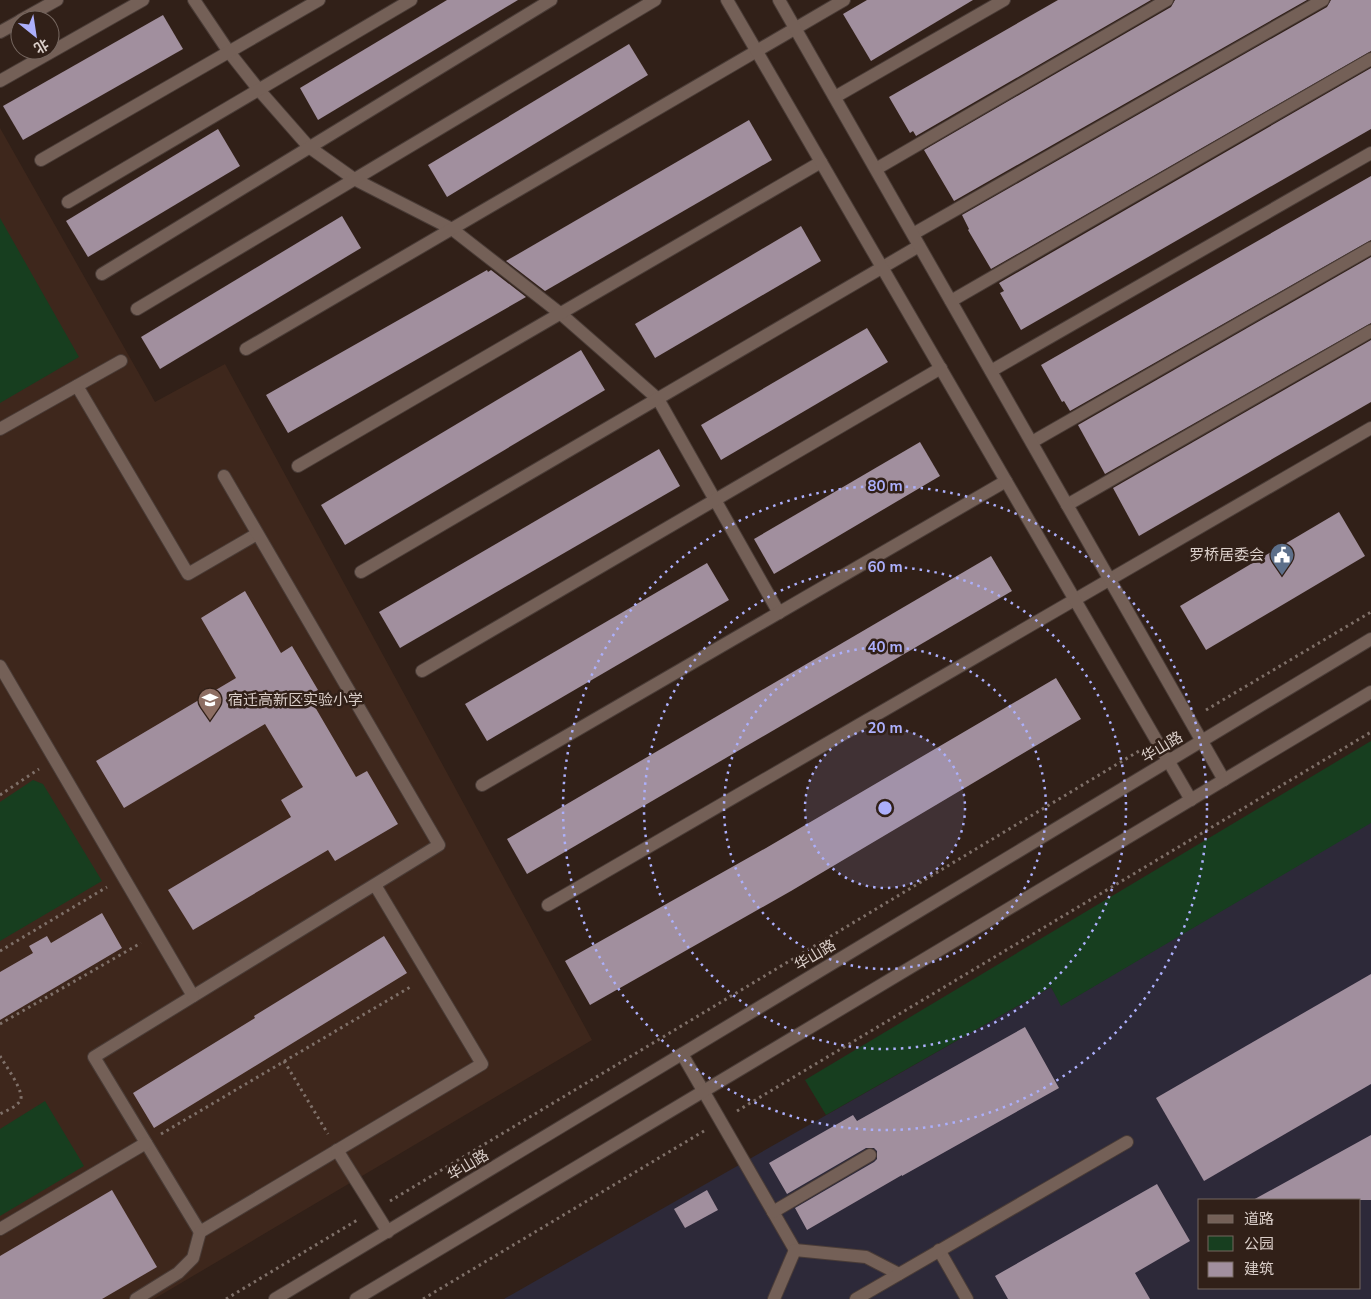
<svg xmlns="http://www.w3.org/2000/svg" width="1371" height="1299" font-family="'Nunito Sans','Noto Sans SC',sans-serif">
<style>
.built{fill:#3e271c}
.industrial{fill:#2d2939;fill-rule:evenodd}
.green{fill:#173e1f}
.building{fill:#a18f9e}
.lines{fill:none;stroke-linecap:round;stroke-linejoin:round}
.lane-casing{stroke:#4a3c37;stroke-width:14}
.street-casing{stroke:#4a3c37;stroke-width:14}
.secondary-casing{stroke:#4a3c37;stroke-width:14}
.path{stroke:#7f7069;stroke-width:3;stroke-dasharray:2.5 4;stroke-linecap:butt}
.lane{stroke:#746057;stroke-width:12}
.street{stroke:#746057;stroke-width:12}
.secondary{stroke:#746057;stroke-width:12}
.ring{fill:none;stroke:#acaffb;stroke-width:2.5;stroke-dasharray:2.5 5}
.labels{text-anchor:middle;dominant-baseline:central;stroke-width:5;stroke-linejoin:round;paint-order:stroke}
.poi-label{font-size:15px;fill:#dacec9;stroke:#312018;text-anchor:end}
.street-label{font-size:15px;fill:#dacec9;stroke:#312018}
.centre{fill:#acaffb;stroke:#312018;stroke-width:2.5}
.ring-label{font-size:15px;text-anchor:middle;font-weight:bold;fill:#acaffb;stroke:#312018;stroke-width:5;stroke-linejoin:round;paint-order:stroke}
</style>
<rect width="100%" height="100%" fill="#312018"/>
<path class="built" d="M0 128 155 402 225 364 592 1040 154 1299H0Z"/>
<path class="industrial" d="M1371 822V1299H504L1051 987 1062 1005ZM1200 1200H1360V1288H1200Z"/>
<g class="green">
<path d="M0 218 79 357 0 403Z"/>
<path d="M1371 741V823L1061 1006 1051 987 826 1115 805 1080Z"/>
<path d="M33 780 43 784 102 881 0 941V802Z"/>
<path d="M45 1101 84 1166 0 1216V1129Z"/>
</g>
<g class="building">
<path d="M447 0H518L318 120 300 88Z"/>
<path d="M867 0H973L871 61 843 14Z"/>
<path d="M1058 0H1151L916 136 913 131 910 133 889 97Z"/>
<path d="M1175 0H1307L954 201 924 150 1171 7Z"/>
<path d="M1331 0H1371V51L991 269 968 230 969 229 962 215 1327 7Z"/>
<path d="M163 15 183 49 23 140 3 106Z"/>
<path d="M629 44 648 75 447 197 428 165Z"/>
<path d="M1371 68V129L1021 330 1000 293 1004 291 999 283Z"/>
<path d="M749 120 772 160 545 291 506 261Z"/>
<path d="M218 129 240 166 88 257 66 221Z"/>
<path d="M1371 176V240L1070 411 1064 401 1062 402 1041 365Z"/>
<path d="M342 216 361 248 160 369 141 337Z"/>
<path d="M801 226 821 261 655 358 635 324Z"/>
<path d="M1371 257V323L1105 474 1078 425Z"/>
<path d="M487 270 488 272 491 270 526 297 288 433 266 395Z"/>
<path d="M867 328 888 362 721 460 701 425Z"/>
<path d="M1371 340V402L1139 536 1113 488Z"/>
<path d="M581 350 605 390 345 545 321 505Z"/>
<path d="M920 442 940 476 774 574 754 539Z"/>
<path d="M659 449 680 486 400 648 379 612Z"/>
<path d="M1339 512 1365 556 1206 650 1180 606Z"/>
<path d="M991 556 1012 591 527 874 507 839Z"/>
<path d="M707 563 729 600 487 741 465 704Z"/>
<path d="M245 591 281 653 292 646 318 690 308 695 356 777 367 771 398 824 335 861 328 850 193 930 168 890 291 817 281 800 303 787 265 724 124 808 96 761 236 678 201 618Z"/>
<path d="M1056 678 1081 719 791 891 590 1005 565 961 766 848Z"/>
<path d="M102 913 122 948 0 1020V972L33 953 29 946 47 936 51 943Z"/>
<path d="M384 936 407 973 154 1128 133 1093 255 1018 254 1016Z"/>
<path d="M1371 974V1084L1204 1181 1156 1098Z"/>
<path d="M1025 1027 1059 1088 902 1176V1175L807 1230 795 1208 874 1162 877 1159V1151L874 1148H866L787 1194 769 1163 853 1115 857 1121Z"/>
<path d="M1371 1135V1200H1253Z"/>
<path d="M1157 1184 1190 1241 1135 1273 1150 1299H1008L995 1276Z"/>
<path d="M112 1190 157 1267 102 1299H0V1256Z"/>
<path d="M707 1190 718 1210 685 1228 674 1209Z"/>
</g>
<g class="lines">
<defs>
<g id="lane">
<path d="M194 0 229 52 259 90 309 147 354 179 452 229 561 314 658 399 779 613"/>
<path d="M21 20 57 0"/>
<path d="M0 32 20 21"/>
<path d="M0 81 143 0"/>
<path d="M835 97 1004 0"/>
<path d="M41 160 319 0"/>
<path d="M876 169 1167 0"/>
<path d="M68 202 411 0"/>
<path d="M913 234 1323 0"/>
<path d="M102 274 551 0"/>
<path d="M951 301 1371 59"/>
<path d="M137 309 655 0"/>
<path d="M246 349 844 0"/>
<path d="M991 371 1371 153"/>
<path d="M77 386 188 574 257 534"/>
<path d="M0 429 121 361"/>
<path d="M1032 442 1371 248"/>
<path d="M298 466 821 162"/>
<path d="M224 476 439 845 94 1057 200 1232 482 1064 375 885"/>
<path d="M1067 505 1371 331"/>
<path d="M361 572 919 246"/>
<path d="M0 666 193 996"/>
<path d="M422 671 941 368"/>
<path d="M482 785 1006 481"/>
<path d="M548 905 1371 428"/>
<path d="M682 1054 795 1250"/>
<path d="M337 1150 388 1232"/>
<path d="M773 1212 870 1155"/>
<path d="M0 1229 146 1143"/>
<path d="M795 1250 866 1257 899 1274"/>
<path d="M939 1250 967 1299"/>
<path d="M136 1299 178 1273 193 1258 200 1232"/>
<path d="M774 1299 795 1250"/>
<path d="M856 1299 1127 1142"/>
</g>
<g id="street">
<path d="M727 0 1191 800"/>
<path d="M779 0 1224 780"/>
</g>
<g id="secondary">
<path d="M275 1299 1371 639"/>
<path d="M356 1299 1371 692"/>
</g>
</defs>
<use href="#lane" class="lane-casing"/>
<use href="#street" class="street-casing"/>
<use href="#secondary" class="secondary-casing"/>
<g class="path">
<path d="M1206 710 1371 612"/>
<path d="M0 795 39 769"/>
<path d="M0 951 107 887"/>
<path d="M0 1024 141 943"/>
<path d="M0 1056C5 1065 26 1093 20 1101 16 1107 6 1111 0 1114"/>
<path d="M284 1061 328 1134"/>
<path d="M737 1111 1371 732"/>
<path d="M161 1134 412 986"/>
<path d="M390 1201 1139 751"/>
<path d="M226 1299 359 1219"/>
<path d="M423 1299 704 1131"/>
</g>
<use href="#lane" class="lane"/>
<use href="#street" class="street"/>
<use href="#secondary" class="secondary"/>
</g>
<circle cx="885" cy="808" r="80" fill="#acaffb" fill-opacity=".12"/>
<g class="ring">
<circle cx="885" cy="808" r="80"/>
<circle cx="885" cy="808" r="161"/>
<circle cx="885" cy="808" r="241"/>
<circle cx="885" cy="808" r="322"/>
</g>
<defs>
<symbol id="civic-pin" viewBox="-11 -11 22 30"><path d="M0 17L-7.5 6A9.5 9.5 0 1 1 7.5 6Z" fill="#5c6f8a" stroke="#312018"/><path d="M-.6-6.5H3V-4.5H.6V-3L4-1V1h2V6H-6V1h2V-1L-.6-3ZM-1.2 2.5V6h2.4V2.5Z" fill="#fff"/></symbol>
<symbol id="school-pin" viewBox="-11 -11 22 30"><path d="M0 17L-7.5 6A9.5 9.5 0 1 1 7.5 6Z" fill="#8d6e63" stroke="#312018"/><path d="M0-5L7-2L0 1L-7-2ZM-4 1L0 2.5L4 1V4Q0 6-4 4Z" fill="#fff"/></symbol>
</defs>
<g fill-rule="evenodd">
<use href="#civic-pin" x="1268" y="541" width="28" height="38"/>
<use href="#school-pin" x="196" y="686" width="28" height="38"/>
</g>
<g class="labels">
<g class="poi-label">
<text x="1264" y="555">罗桥居委会</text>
<text x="228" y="700" text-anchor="start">宿迁高新区实验小学</text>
</g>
<g class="street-label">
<text transform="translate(1162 747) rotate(-31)">华山路</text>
<text transform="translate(815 955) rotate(-31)">华山路</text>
<text transform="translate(468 1165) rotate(-31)">华山路</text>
</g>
</g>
<circle cx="885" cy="808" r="8" class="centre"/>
<g class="ring-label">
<text x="885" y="491">80 m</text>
<text x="885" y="572">60 m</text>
<text x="885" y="652">40 m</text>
<text x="885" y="733">20 m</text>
</g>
<rect x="1198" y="1199" width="162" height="90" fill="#312018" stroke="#75665f"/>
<rect x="1208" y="1215" width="25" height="8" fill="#746057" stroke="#75665f"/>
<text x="1244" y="1224" font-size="15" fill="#dacec9">道路</text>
<rect x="1208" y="1236" width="25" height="15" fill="#173e1f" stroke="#75665f"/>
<text x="1244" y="1249" font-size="15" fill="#dacec9">公园</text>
<rect x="1208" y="1262" width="25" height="15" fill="#a18f9e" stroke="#75665f"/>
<text x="1244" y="1274" font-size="15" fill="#dacec9">建筑</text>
<g transform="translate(35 35) rotate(150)"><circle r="24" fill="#312018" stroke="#75665f"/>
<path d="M0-4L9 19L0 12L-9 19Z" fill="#acaffb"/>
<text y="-8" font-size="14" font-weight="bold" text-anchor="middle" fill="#dacec9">北</text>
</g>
</svg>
